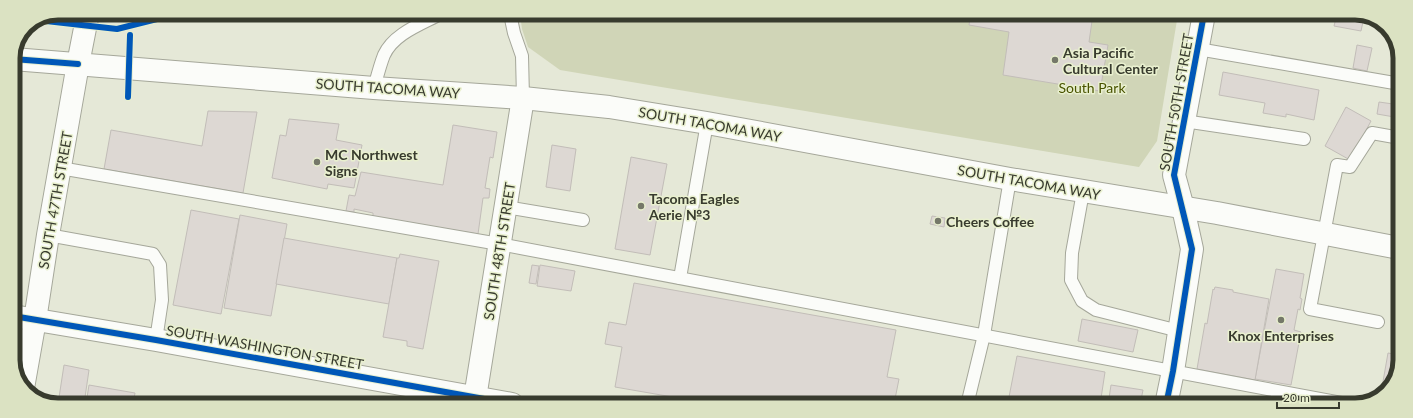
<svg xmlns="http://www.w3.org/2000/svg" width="1413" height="418" font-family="Lato,sans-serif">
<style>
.green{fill:#d0d5b7}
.building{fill:#ddd8d3;stroke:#c2bdb8}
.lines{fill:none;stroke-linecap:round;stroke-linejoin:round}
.service-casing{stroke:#a5a79a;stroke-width:14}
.minor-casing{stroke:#a5a79a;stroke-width:24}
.tertiary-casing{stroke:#a5a79a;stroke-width:24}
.secondary-casing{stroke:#a5a79a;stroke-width:24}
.service{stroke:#fbfcf9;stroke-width:12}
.minor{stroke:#fbfcf9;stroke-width:22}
.tertiary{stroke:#fbfcf9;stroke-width:22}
.secondary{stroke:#fbfcf9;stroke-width:22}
.cycleway-casing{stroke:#e9f0cf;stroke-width:8}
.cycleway{stroke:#0057b8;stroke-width:6}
.poi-dot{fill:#757869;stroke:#e9f0cf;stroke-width:1.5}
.labels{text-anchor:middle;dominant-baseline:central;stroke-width:3;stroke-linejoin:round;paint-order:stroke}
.poi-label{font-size:14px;font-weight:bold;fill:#383b2e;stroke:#e9f0cf;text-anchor:start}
.park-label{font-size:14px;fill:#495300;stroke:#e9f0cf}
.street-label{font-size:14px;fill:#383b2e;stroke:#e9f0cf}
.rim{fill:none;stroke:#383b2e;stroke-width:5}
</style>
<rect width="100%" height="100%" fill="#e5e8d7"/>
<path class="green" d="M520 14H1178L1157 141 1139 167 560 70 528 47 522 29Z"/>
<g class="building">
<path d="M971 14H1093L1089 42 1108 45 1100 91 1003 75 1009 32 969 25Z"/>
<path d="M1337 14H1362L1361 16 1364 17 1361 31 1334 26Z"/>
<path d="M1391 32 1396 46 1388 44Z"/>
<path d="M1357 45 1372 48 1367 71 1353 68Z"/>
<path d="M1223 72 1319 90 1314 120 1286 114V117L1263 113 1265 103 1219 95Z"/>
<path d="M1379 102 1400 105V118L1377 114Z"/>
<path d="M1346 107 1371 121 1350 160 1325 146Z"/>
<path d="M208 111 257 112 243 193 104 169 111 130 202 146Z"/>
<path d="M289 119 339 124 336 140 362 145 354 188 328 184 327 189 272 178 280 135 286 136Z"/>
<path d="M453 125 497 132 493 158 490 157 485 188 490 189 489 198H483L478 234 373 217V213L354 209V212L346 211 349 195 355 196 361 172 443 185Z"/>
<path d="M552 145 576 149 570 191 546 187Z"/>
<path d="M631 157 667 164 650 255 615 249Z"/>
<path d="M191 210 239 219 221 314 173 305Z"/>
<path d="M240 215 287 224 271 316 224 308Z"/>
<path d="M932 216 945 218 944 227 930 224Z"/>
<path d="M284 238 397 258 389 304 276 284Z"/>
<path d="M400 254 439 261 423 349 407 346V341L383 337 397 258H399Z"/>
<path d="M532 265 539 266 536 284 529 283Z"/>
<path d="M540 265 575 271 571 291 537 286Z"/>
<path d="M1276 269 1304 274 1300 298 1302 299 1300 310 1298 309 1294 330 1301 332 1291 385 1255 379Z"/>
<path d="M634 283 896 330 887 377 899 379 894 404H713L615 387 622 347 605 344 609 322 626 325Z"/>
<path d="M1215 287 1233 290V292L1269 299 1255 380 1197 369 1205 323 1207 324 1213 289 1214 290Z"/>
<path d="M1082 319 1138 330 1133 352 1078 341Z"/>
<path d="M1388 353 1399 355V372L1384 394 1381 393Z"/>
<path d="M1017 356 1105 372 1100 405H1037V402L1009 397Z"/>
<path d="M64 365 89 370 84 404H58Z"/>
<path d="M89 385 135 393 133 404H86Z"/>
<path d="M1111 385 1143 390 1140 405H1108Z"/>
</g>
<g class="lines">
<defs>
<g id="service">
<path d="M510 14 514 33 522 56 523 98"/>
<path d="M1198 49 1400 84"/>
<path d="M374 88C377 77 380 65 384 55 394 33 422 24 442 13"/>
<path d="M1184 121 1304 139"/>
<path d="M60 168 499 244 1352 405"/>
<path d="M1083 192 1072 253 1071 280 1082 301 1096 310 1179 331"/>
<path d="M506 207 583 220"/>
<path d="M48 235 153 254 160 265 162 300 156 340"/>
<path d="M680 278 707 123"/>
<path d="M1378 322 1310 309 1337 165 1350 167 1372 133 1400 138"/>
<path d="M967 405 984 335 1010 179"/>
</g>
<g id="minor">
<path d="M23 388 35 320"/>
<path d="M474 404 523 98"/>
<path d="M1166 405 1173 371 1192 249 1183 208"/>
</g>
<g id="tertiary">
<path d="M1183 208 1174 175 1204 14"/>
<path d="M13 316 156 340 512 404"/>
<path d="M35 320 48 235 78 64"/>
</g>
<g id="secondary">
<path d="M13 59 374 88 523 98 609 107 707 123 1010 179 1217 213 1399 248"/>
<path d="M78 64 88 13"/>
</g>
</defs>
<use href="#service" class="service-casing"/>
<use href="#minor" class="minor-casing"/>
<use href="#tertiary" class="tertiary-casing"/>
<use href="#secondary" class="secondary-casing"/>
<use href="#service" class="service"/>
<use href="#minor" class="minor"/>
<use href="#tertiary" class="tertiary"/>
<use href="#secondary" class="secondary"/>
<defs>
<g id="cycleway">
<path d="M536 14 590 17 639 14"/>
<path d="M46 21 117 29 181 13"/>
<path d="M13 59 78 64"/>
<path d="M128 97 130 35"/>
<path d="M13 316 156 340 512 404"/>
<path d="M1166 405 1173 371 1192 249 1174 175 1204 14"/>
</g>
</defs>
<use href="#cycleway" class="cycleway-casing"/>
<use href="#cycleway" class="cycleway"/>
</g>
<g class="poi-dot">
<circle cx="1055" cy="60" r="4"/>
<circle cx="317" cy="162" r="4"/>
<circle cx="641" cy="206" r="4"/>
<circle cx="938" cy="221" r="4"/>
<circle cx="1281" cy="320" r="4"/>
</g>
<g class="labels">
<g class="poi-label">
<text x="1063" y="52">Asia Pacific<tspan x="1063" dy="16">Cultural Center</tspan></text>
<text x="325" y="154">MC Northwest<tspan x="325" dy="16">Signs</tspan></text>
<text x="649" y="198">Tacoma Eagles<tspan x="649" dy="16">Aerie №3</tspan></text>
<text x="946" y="221">Cheers Coffee</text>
<text x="1281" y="335" text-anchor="middle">Knox Enterprises</text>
</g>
<g class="park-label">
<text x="1092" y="87">South Park</text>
</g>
<g class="street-label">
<text transform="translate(388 88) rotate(4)">SOUTH TACOMA WAY</text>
<text transform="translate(1176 102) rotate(-80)">SOUTH 50TH STREET</text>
<text transform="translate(710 124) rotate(10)">SOUTH TACOMA WAY</text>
<text transform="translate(1029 182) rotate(10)">SOUTH TACOMA WAY</text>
<text transform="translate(55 200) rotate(-80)">SOUTH 47TH STREET</text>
<text transform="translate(499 251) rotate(-81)">SOUTH 48TH STREET</text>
<text transform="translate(265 347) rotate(10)">SOUTH WASHINGTON STREET</text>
</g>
</g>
<path d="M0 0H1413V418H0ZM58 20H1355A38 38 0 0 1 1393 58V360A38 38 0 0 1 1355 398H58A38 38 0 0 1 20 360V58A38 38 0 0 1 58 20Z" fill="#dbe2c2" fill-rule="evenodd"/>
<path class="rim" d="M58 20H1355A38 38 0 0 1 1393 58V360A38 38 0 0 1 1355 398H58A38 38 0 0 1 20 360V58A38 38 0 0 1 58 20Z"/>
<path d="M1277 402v6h62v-6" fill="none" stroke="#383b2e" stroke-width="2"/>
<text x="1283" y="402" font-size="12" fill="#383b2e" stroke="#e9f0cf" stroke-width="3" paint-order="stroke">20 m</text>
</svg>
